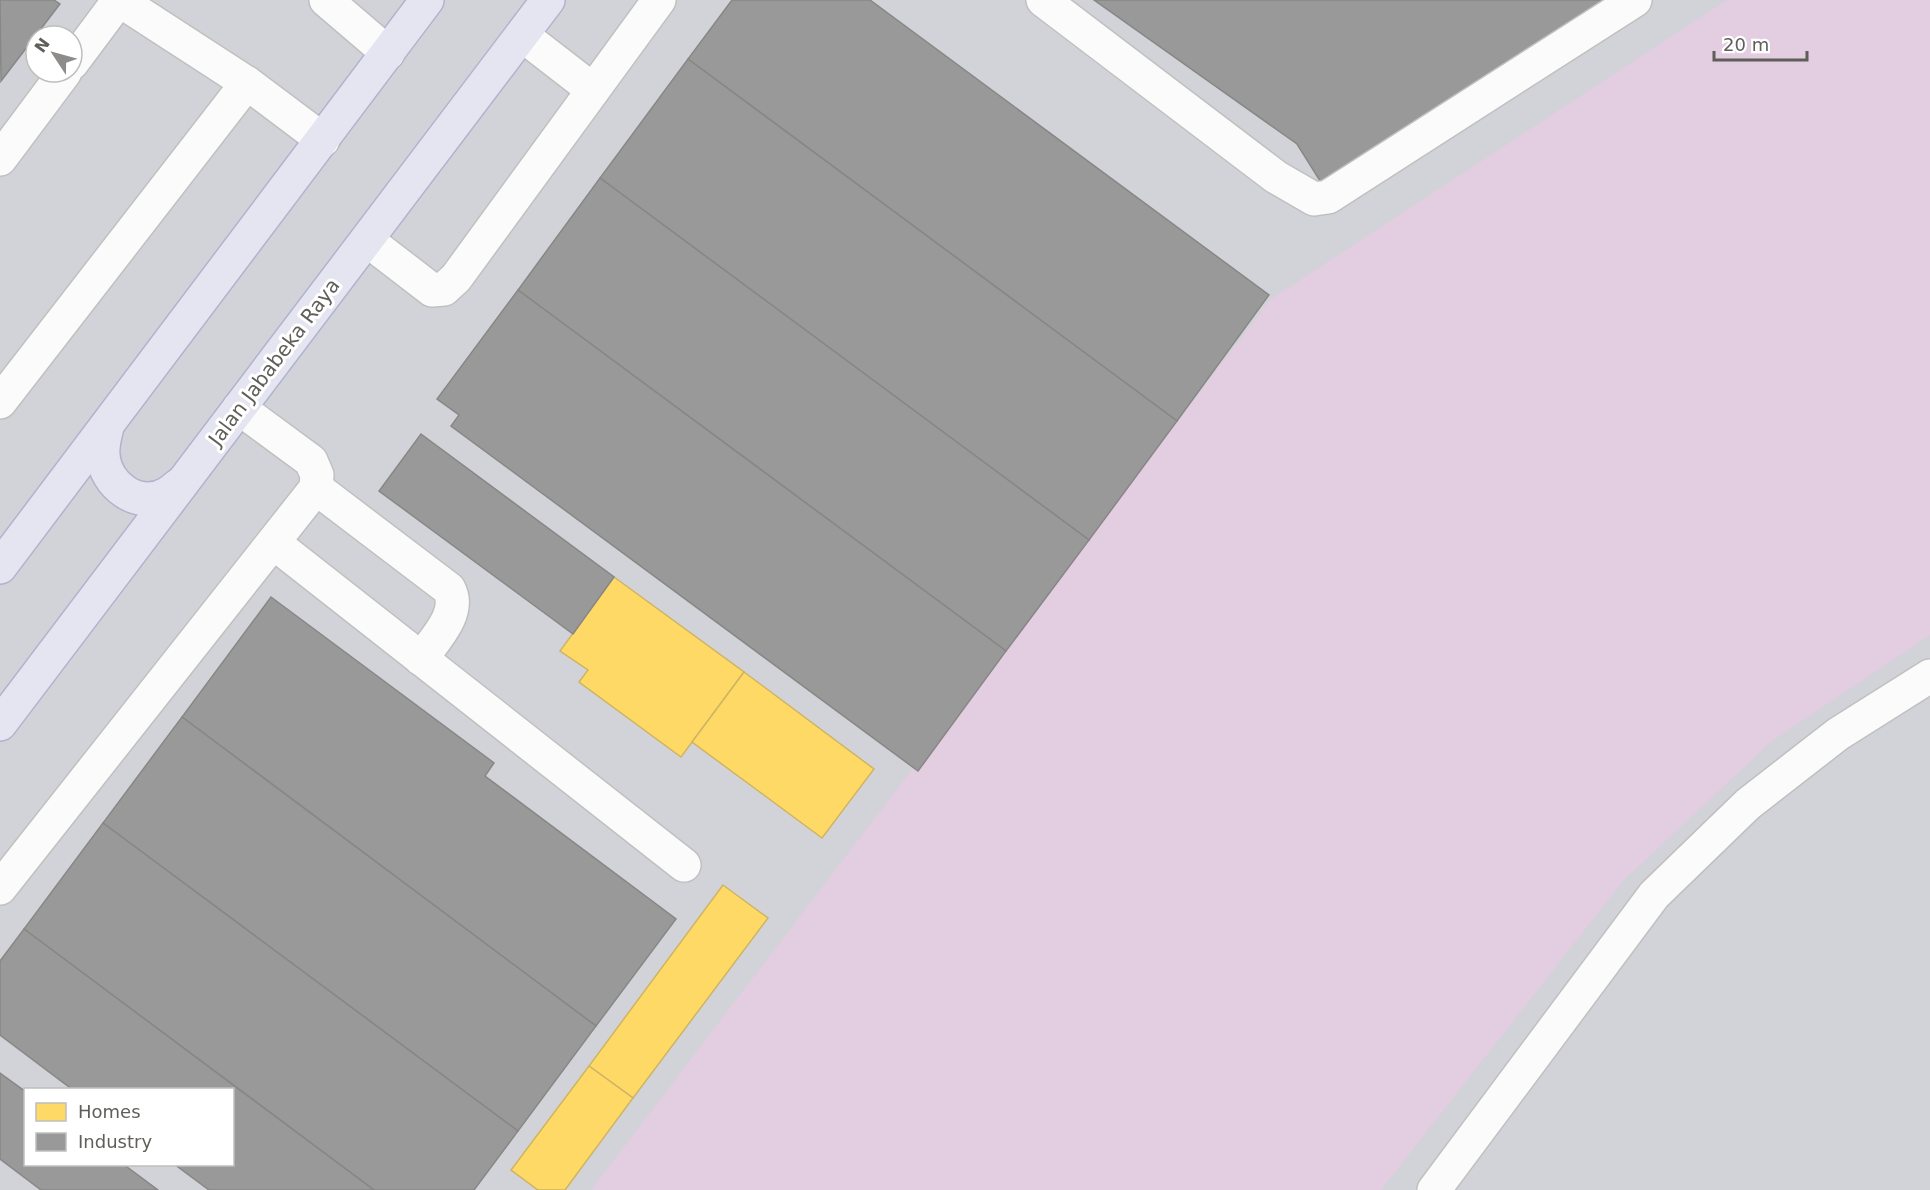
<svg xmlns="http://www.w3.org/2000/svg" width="1930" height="1190" font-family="'DejaVu Sans',sans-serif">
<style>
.industrial{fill:#d2d3d8;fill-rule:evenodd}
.green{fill:#e2cde1}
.homes{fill:#ffd966;stroke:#cfb462;stroke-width:1.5}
.industry{fill:#999;stroke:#888786;stroke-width:1.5}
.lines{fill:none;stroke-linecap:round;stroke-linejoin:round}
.minor-casing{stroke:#c1c0c0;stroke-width:36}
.major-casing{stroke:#b0b3cf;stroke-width:36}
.minor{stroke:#fbfbfc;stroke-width:33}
.major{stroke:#e5e5f1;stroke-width:33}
.labels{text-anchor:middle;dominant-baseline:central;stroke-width:6;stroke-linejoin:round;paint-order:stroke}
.street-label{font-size:20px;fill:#605e58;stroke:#fff}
</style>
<rect width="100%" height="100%" fill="#e2e2e8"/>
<path class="industrial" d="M0 0H1930V1190H0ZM36 36H72V72H36ZM26 1090H232V1164H26Z"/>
<path class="green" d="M1727 0H1930V635L1773 740 1623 881 1381 1190H591L1271 299Z"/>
<g class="homes">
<path d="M614 577 744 672 681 757 579 682 588 670 560 651Z"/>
<path d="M744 672 874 769 822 838 692 742Z"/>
<path d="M723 885 768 918 633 1098 589 1066Z"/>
<path d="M589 1066 633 1098 565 1190H538L511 1170Z"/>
</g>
<g class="industry">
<path d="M0 0H54L60 4 1 81Z"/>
<path d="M732 0H870L1269 295 1177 421 688 59Z"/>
<path d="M1094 0H1603L1609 10 1327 192 1297 144Z"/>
<path d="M688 59 1177 421 1089 540 600 178Z"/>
<path d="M600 178 1089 540 1006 651 518 290Z"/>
<path d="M518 290 1006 651 918 771 451 426 459 415 437 399Z"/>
<path d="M421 434 614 577 573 634 379 491Z"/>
<path d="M271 597 494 763 485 776 676 919 596 1026 182 717Z"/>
<path d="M182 717 596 1026 518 1131 103 823Z"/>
<path d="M103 823 518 1131 474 1190H374L24 929Z"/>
<path d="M24 929 374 1190H209L174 1164H232V1090H73L0 1035V961Z"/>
<path d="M0 1073 26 1092V1164H123L158 1190H41L0 1159Z"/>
</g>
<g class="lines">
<defs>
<g id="minor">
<path d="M119 0 247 83 323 140"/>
<path d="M326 0 388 53"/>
<path d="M1043 0 1276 177 1314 199 1328 197 1635 0"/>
<path d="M522 35 593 90"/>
<path d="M72 63 119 0"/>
<path d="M0 159 65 72"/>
<path d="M367 240 432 290 444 289 456 278 659 0"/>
<path d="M0 402 247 83"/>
<path d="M316 488 449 589C462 613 434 640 421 659"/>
<path d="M274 543 684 865"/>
<path d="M0 888 316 488 317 475 311 461 239 408"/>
<path d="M1434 1190 1654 895 1748 804 1838 734 1930 676"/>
</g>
<g id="major">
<path d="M107 427C105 435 102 446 103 455 105 485 138 510 167 494 172 491 177 486 182 483"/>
<path d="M0 567 427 0"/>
<path d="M0 724 548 0"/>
</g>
</defs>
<use href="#minor" class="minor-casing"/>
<use href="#major" class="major-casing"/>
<use href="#minor" class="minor"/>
<use href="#major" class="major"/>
</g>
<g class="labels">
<g class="street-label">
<text transform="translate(274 362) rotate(-53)">Jalan Jababeka Raya</text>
</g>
</g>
<rect x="24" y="1088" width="210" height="78" fill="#ffffff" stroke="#bfbfbc" stroke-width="1.5"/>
<rect x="36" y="1103" width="30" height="18" fill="#ffd966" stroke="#bfbfbc" stroke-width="1.5"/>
<text x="78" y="1118" font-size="18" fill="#605e58">Homes</text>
<rect x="36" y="1133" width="30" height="18" fill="#999999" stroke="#bfbfbc" stroke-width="1.5"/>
<text x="78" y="1148" font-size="18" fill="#605e58">Industry</text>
<g transform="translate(54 54) rotate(306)"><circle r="28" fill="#ffffff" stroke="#bfbfbc" stroke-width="1.5"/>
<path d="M0-4.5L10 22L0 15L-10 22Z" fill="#8e8c8a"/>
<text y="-9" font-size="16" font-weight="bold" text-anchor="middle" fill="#605e58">N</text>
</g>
<path d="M1714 51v9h93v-9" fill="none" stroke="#605e58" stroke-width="3"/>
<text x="1723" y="51" font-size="18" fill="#605e58" stroke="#ffffff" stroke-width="4.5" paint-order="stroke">20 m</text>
</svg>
